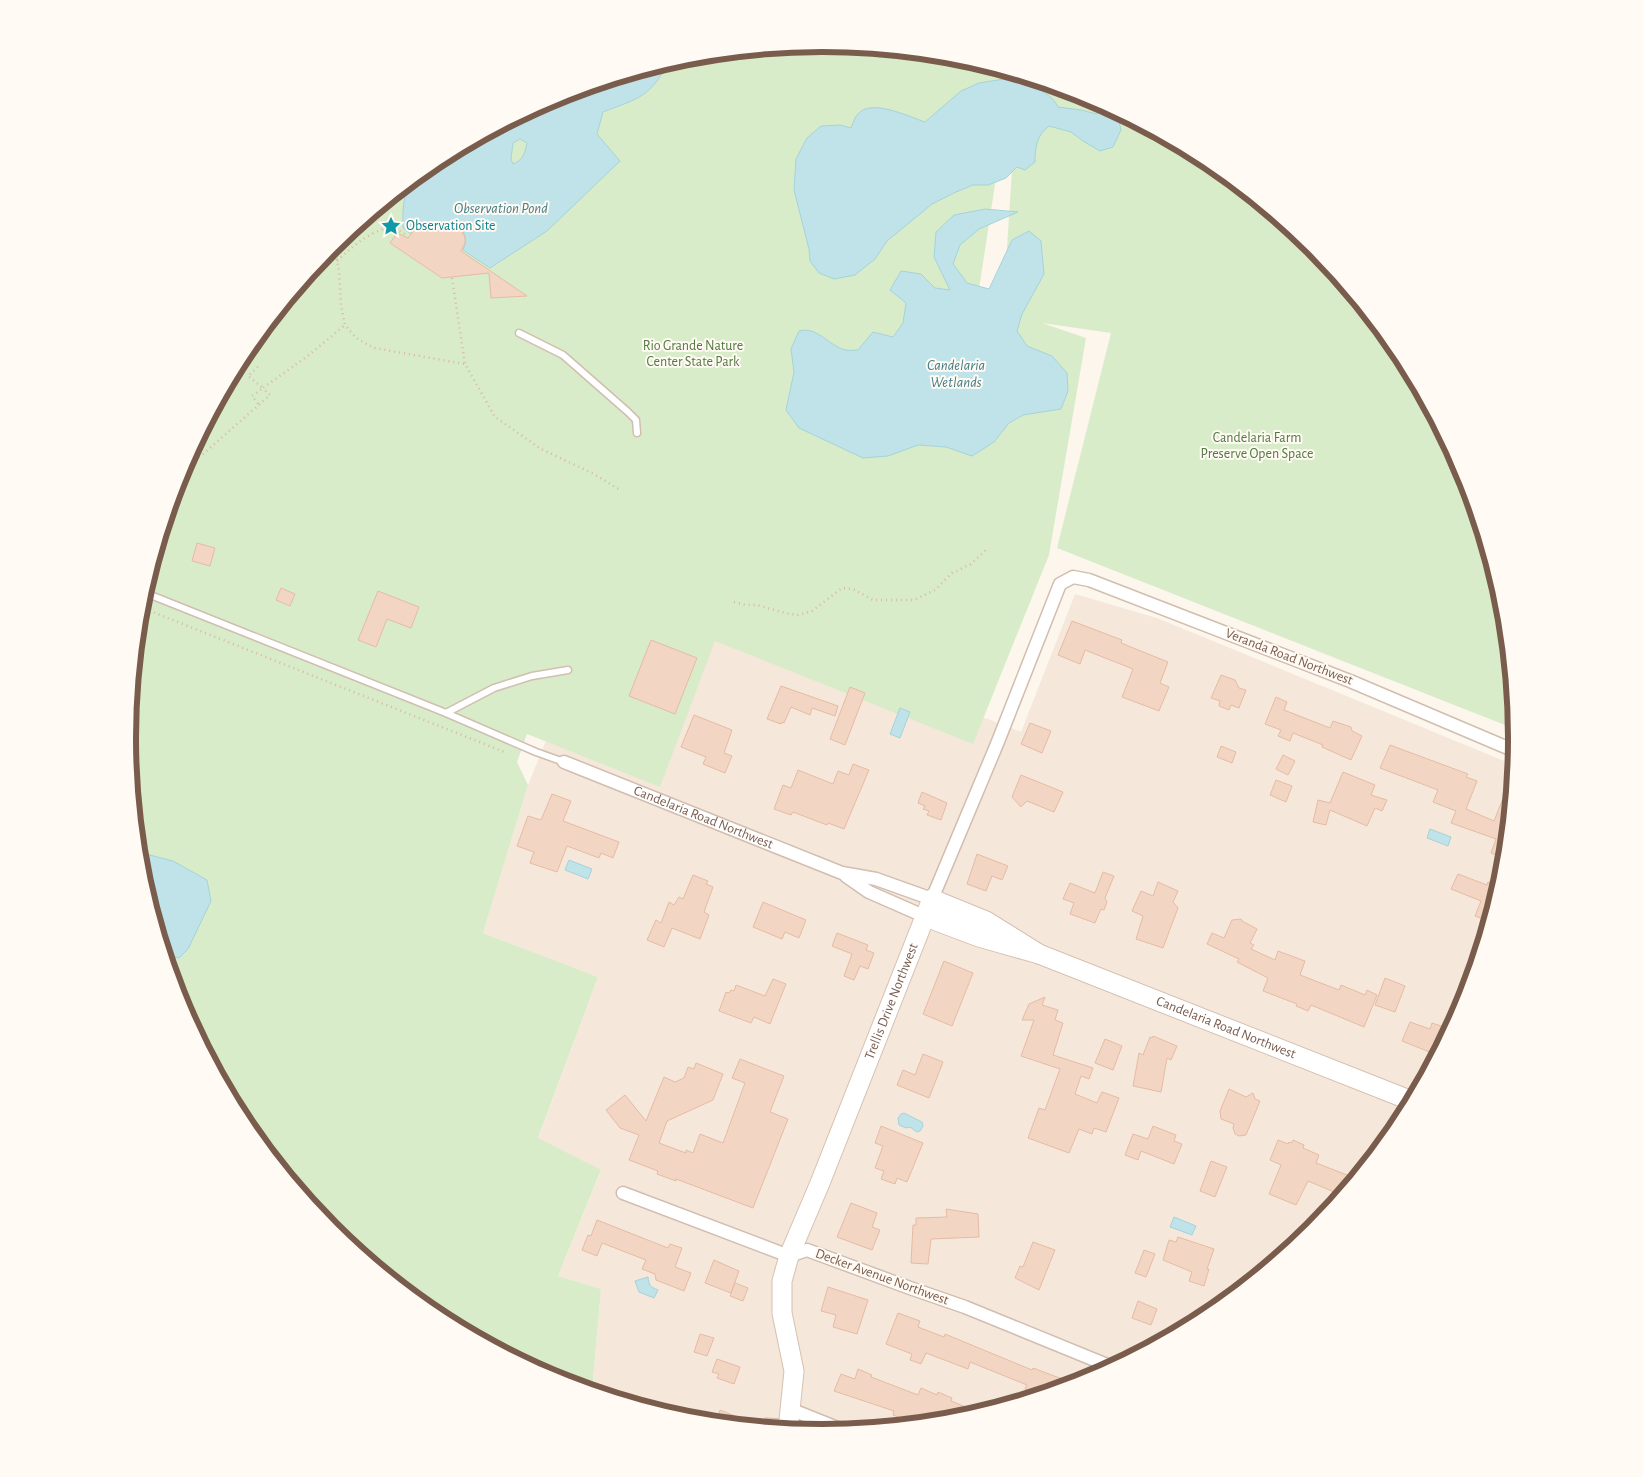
<svg xmlns="http://www.w3.org/2000/svg" width="1643" height="1477" font-family="'Alegreya Sans',sans-serif">
<style>
.residential{fill:#f5e8da}
.green{fill:#d8ecc9}
.water{fill:#bfe3e8;stroke:#a5d3da;fill-rule:evenodd}
.building{fill:#f3d5c3;stroke:#e6bba3}
.lines{fill:none;stroke-linecap:round;stroke-linejoin:round}
.lane-casing{stroke:#d1beb0;stroke-width:9}
.street-casing{stroke:#d1beb0;stroke-width:15}
.secondary-casing{stroke:#d6c0b0;stroke-width:21}
.path{stroke:#d9b8a5;stroke-width:2.5;stroke-dasharray:1 4;stroke-linecap:butt}
.lane{stroke:#fff;stroke-width:6}
.street{stroke:#fff;stroke-width:12}
.secondary{stroke:#fff;stroke-width:19}
.labels{text-anchor:middle;dominant-baseline:central;stroke-width:4;stroke-linejoin:round;paint-order:stroke}
.culture-label{font-size:14px;fill:#0d838f;stroke:#fffaf3;text-anchor:start}
.park-label{font-size:14px;fill:#537a41;stroke:#fffaf3}
.street-label{font-size:14px;fill:#7a5c4d;stroke:#fffaf3}
.water-label{font-size:15px;font-style:italic;fill:#437c86;stroke:#fffaf3}
.rim{fill:none;stroke:#7a5c4d;stroke-width:6}
</style>
<rect width="100%" height="100%" fill="#fdf6ec"/>
<path class="residential" d="M611 581 888 680 1021 732 1075 594 1157 618 1514 765 1503 874 1463 1005 1399 1125 1313 1230 1207 1316 1087 1380 957 1420 821 1433 686 1420 592 1391 601 1289 558 1276 601 1171 538 1139 598 977 483 933 528 785Z"/>
<path class="green" d="M822 44 957 57 1012 74 977 302 1003 311 1018 76 1088 97 1208 161 1313 247 1399 353 1463 473 1503 603 1515 729 1057 548 1111 333 1042 323 1086 338 1049 555 973 744 715 641 660 787 527 734 517 762 528 785 483 933 598 977 538 1138 601 1170 558 1276 601 1289 592 1391 555 1380 435 1316 330 1230 244 1124 180 1004 140 874 127 738 140 603 180 472 244 352 330 247 436 161 556 97 686 57Z"/>
<g class="water">
<path d="M668 63C649 98 639 98 603 112L597 134 620 161 547 231 490 268 463 250C474 229 446 211 432 230L420 222 411 234 403 228C402 197 405 172 440 166L450 153 547 101 548 104H556L562 101 564 94ZM520 139 527 143C525 153 523 160 513 164L511 159 513 143Z"/>
<path d="M1004 79C1023 84 1049 88 1058 107L1081 110 1097 114 1099 108 1118 116 1121 130 1113 147 1100 151 1083 141 1071 132 1049 126C1037 135 1035 147 1035 162L1025 170 1017 167 1006 178 988 185H973L956 192 932 204 887 241 875 259 855 275 834 279 819 273 810 261 809 249 794 190 796 159 807 138 821 126 840 125 851 128C853 123 855 117 858 114 871 98 910 117 925 122L961 91 979 83Z"/>
<path d="M985 209 1018 212 979 229 960 245 953 264 967 283 989 289 1012 240 1029 231 1041 241 1044 274 1022 314 1017 331 1027 346 1052 356 1067 373 1068 391 1061 409 1023 415 1009 423 994 442 972 456 946 447 918 445 888 456 863 458 799 428 786 410 794 372 791 349 799 331C818 326 828 346 846 350 850 351 854 350 858 350L873 332 893 337 903 323 906 303 890 290 901 271 921 274 935 288 950 290 934 257 936 232 954 215Z"/>
<path d="M900 708 910 712 900 738 890 734Z"/>
<path d="M1430 829 1451 837 1448 846 1427 838Z"/>
<path d="M138 852 173 861 207 880 211 901 188 949 179 958 171 956 162 946 140 874Z"/>
<path d="M569 860 592 869 588 879 565 870Z"/>
<path d="M904 1113 922 1122 923 1126 920 1131 917 1132 910 1127 906 1128 899 1125 898 1118 901 1114Z"/>
<path d="M1174 1217 1196 1226 1192 1235 1170 1227Z"/>
<path d="M648 1277C649 1285 650 1287 658 1290L654 1298 639 1292 635 1281Z"/>
</g>
<g class="building">
<path d="M420 223 430 230 442 223H449L456 225 461 230 465 237V243L461 251 527 296 491 298 489 273 442 278 390 243 397 233 408 238Z"/>
<path d="M197 543 215 548 210 566 192 561Z"/>
<path d="M281 588 295 594 290 606 276 600Z"/>
<path d="M378 591 419 607 411 628 387 619 376 647 358 640Z"/>
<path d="M1072 621 1122 640 1121 643 1168 662 1160 683 1169 687 1159 711 1122 697 1133 669 1085 650 1080 664 1058 655Z"/>
<path d="M651 640 697 658 675 714 629 696Z"/>
<path d="M1221 675 1235 680 1239 688 1246 690 1239 708 1231 705 1229 710 1219 706 1220 701 1211 698Z"/>
<path d="M781 686 838 706 835 716 812 708 810 715 791 707 784 723 782 722 781 724 767 719Z"/>
<path d="M850 687 865 693 845 745 830 739Z"/>
<path d="M1276 697 1287 702 1284 710 1330 728 1333 721 1351 727 1352 731 1362 736 1351 760 1322 747 1323 745 1293 733 1290 741 1278 736 1281 730 1265 724Z"/>
<path d="M694 715 732 730 724 753 732 756 725 773 703 764 706 757 681 747Z"/>
<path d="M1030 723 1051 731 1042 753 1021 744Z"/>
<path d="M1390 745 1468 774 1466 777 1477 781 1466 809 1494 821 1508 786 1511 787 1504 858 1491 853 1496 839 1451 823 1456 811 1433 802 1438 790 1380 768Z"/>
<path d="M1221 746 1236 752 1232 763 1217 757Z"/>
<path d="M1283 755 1295 761 1288 775 1276 769Z"/>
<path d="M853 764 869 770 844 829 828 823 827 825 793 812 791 815 774 809 783 785 791 788 798 770 833 784 838 771 849 775Z"/>
<path d="M1343 772 1375 785 1371 795 1387 800 1382 811 1375 808 1367 826 1330 810 1326 825 1313 822 1318 800 1330 803Z"/>
<path d="M1021 775 1063 792 1054 812 1027 801 1021 807 1012 797Z"/>
<path d="M1276 780 1292 786 1286 802 1270 795Z"/>
<path d="M922 792 947 803 941 820 927 815 929 811 923 809 925 806 918 803Z"/>
<path d="M552 794 571 801 563 821 619 842 613 858 601 853 599 858 567 846 557 872 530 863 534 852 517 846 528 816 541 820Z"/>
<path d="M977 854 1008 866 1002 880 992 876 986 891 967 884Z"/>
<path d="M1103 872 1114 876 1105 898 1107 902 1104 910 1101 909 1095 923 1070 914 1074 903 1063 899 1070 883 1095 893Z"/>
<path d="M1458 874 1487 885 1488 882 1499 886 1489 921 1475 916 1481 901 1451 889Z"/>
<path d="M693 875 708 881 706 884 713 887 704 912 709 915 700 939 672 928 664 947 647 940 656 920 661 923 669 902 674 905 679 897 683 899Z"/>
<path d="M1158 882 1178 891 1173 902 1178 908 1163 948 1136 939 1143 916 1132 911 1141 891 1153 896Z"/>
<path d="M763 902 806 920 799 938 785 932 782 939 753 927Z"/>
<path d="M1241 919 1242 921 1257 929 1250 943 1254 945 1251 949 1275 960 1278 951 1305 961 1300 975 1339 990 1341 985 1365 995 1367 990 1377 995 1364 1027 1311 1005 1308 1011 1296 1006 1297 1004 1263 991 1268 978 1237 962 1239 959 1207 944 1212 933 1224 938 1232 920Z"/>
<path d="M837 933 868 945 866 950 874 953 868 969 860 966 854 980 844 976 852 954 832 946Z"/>
<path d="M944 961 973 973 952 1026 923 1014Z"/>
<path d="M1385 978 1405 986 1395 1012 1375 1005Z"/>
<path d="M773 979 786 984 770 1024 754 1017 751 1023 719 1011 726 992 729 993 731 990 734 991 736 985 765 996Z"/>
<path d="M1045 997 1042 1005 1058 1010 1055 1020 1063 1023 1053 1055 1093 1068 1089 1079 1081 1076 1075 1094 1097 1103 1102 1092 1119 1098 1106 1132 1094 1128 1092 1134 1079 1129 1069 1153 1028 1138 1039 1108 1045 1110 1060 1069 1021 1056 1034 1020H1022L1029 1004Z"/>
<path d="M1410 1022 1430 1029 1432 1023 1450 1029 1437 1055 1402 1041Z"/>
<path d="M1153 1036 1177 1046 1171 1060 1167 1058 1161 1092 1133 1086 1139 1053 1143 1055 1150 1037 1152 1038Z"/>
<path d="M1105 1039 1122 1046 1113 1070 1095 1063Z"/>
<path d="M923 1054 943 1062 929 1098 897 1085 903 1070 915 1075Z"/>
<path d="M740 1059 784 1076 770 1112 788 1119 753 1208 676 1179V1181L657 1174 658 1171 629 1160 639 1135 620 1128 606 1110 625 1095 646 1121 664 1077 675 1082 684 1078 688 1067 694 1069 696 1063 723 1074 713 1100 667 1121 659 1143 686 1153V1150L693 1153 700 1134 723 1143 745 1083 732 1078Z"/>
<path d="M1229 1089 1246 1097 1253 1093 1255 1099 1260 1101 1246 1135 1239 1136 1235 1134 1233 1128 1234 1124 1221 1119 1220 1111Z"/>
<path d="M881 1126 923 1143 907 1182 897 1178 895 1184 881 1179 884 1171 875 1168 883 1146 875 1143Z"/>
<path d="M1153 1126 1176 1135 1174 1141 1182 1144 1174 1164 1141 1151 1138 1160 1125 1155 1133 1134 1148 1139Z"/>
<path d="M1278 1140 1288 1144 1289 1142 1292 1143 1293 1140 1304 1145 1303 1148 1319 1155 1316 1163 1355 1178 1341 1195 1308 1181 1296 1205 1269 1194 1281 1165 1270 1160Z"/>
<path d="M1211 1161 1227 1167 1215 1197 1200 1191Z"/>
<path d="M851 1203 877 1213 872 1227 880 1230 872 1250 837 1237Z"/>
<path d="M946 1209 978 1214 979 1237 931 1239 928 1264 911 1263 913 1225H916V1218L947 1217Z"/>
<path d="M597 1220 668 1248 670 1244 682 1248 675 1267 691 1273 684 1291 656 1280 655 1274 642 1269 646 1260 602 1243 597 1256 582 1250 588 1235 591 1236Z"/>
<path d="M1178 1237 1214 1249 1207 1269H1209L1204 1286 1189 1281 1192 1272 1163 1260 1169 1240 1176 1242Z"/>
<path d="M1033 1242 1055 1250 1039 1290 1015 1278 1020 1266 1023 1267Z"/>
<path d="M1144 1250 1155 1254 1146 1277 1135 1273Z"/>
<path d="M714 1260 739 1271 731 1293 705 1283Z"/>
<path d="M735 1283 748 1288 743 1301 730 1296Z"/>
<path d="M828 1287 868 1300 857 1334 833 1327 836 1315 821 1311Z"/>
<path d="M1138 1301 1157 1309 1151 1325 1132 1318Z"/>
<path d="M898 1313 920 1321 918 1327 944 1337 945 1334 1032 1370 1033 1368 1065 1380 1061 1388 1040 1395 1025 1389 1027 1385 970 1362 968 1369 926 1353 921 1364 910 1360 912 1354 886 1344Z"/>
<path d="M700 1334 714 1338 707 1356 694 1352Z"/>
<path d="M717 1359 740 1367 734 1384 717 1378 719 1374 712 1372Z"/>
<path d="M858 1369 872 1375 871 1377 918 1395 921 1388 937 1395 938 1392 952 1398 951 1401 980 1413 957 1420 917 1424 893 1415 894 1411 834 1391 841 1374 855 1379Z"/>
<path d="M720 1410 752 1423V1426L716 1423Z"/>
</g>
<g class="lines">
<defs>
<g id="lane">
<path d="M519 333 563 355 628 412 636 420 637 433"/>
<path d="M143 592 446 713 536 752 564 762"/>
<path d="M446 713 494 688 532 676 568 670"/>
<path d="M763 1428 766 1422 787 1423"/>
</g>
<g id="street">
<path id="s1" d="M564 762 842 873 876 879 932 899 997 744 1060 584 1073 577 1089 580 1350 681 1515 751"/>
<path d="M846 876 869 892 926 917"/>
<path d="M623 1193 789 1256 807 1250 910 1288 965 1307 1112 1367"/>
<path d="M790 1409 845 1431"/>
</g>
<g id="secondary">
<path id="s2" d="M926 917 979 937 1039 954 1412 1101"/>
<path id="s3" d="M788 1430 794 1371 782 1313V1281L789 1256 820 1183 932 899 986 921 1039 954"/>
</g>
</defs>
<use href="#lane" class="lane-casing"/>
<use href="#street" class="street-casing"/>
<use href="#secondary" class="secondary-casing"/>
<g class="path">
<path d="M334 244 339 271 341 306 345 325 356 338 374 348 465 364"/>
<path d="M337 261C355 244 367 234 391 226L408 236"/>
<path d="M452 278 465 364 495 417 541 449 594 474 620 490"/>
<path d="M258 367 248 376 263 388 252 396 259 405"/>
<path d="M170 504 194 462 270 395 263 388 309 355 345 325"/>
<path d="M734 602 746 605H757L785 613 798 615 812 611 842 588 853 589 873 600H914L935 590 952 573 971 564 987 549"/>
<path d="M140 607 507 753"/>
</g>
<use href="#lane" class="lane"/>
<use href="#street" class="street"/>
<use href="#secondary" class="secondary"/>
</g>
<defs>
<symbol id="sight-bare" viewBox="-9 -9 18 18"><path d="M0-6L1.8-2.2L6-1.7L2.9 1.2L3.7 5.4L0 3.3L-3.7 5.4L-2.9 1.2L-6-1.7L-1.8-2.2Z" fill="#0f9aa8" stroke="#fffaf3" stroke-width="2.5" paint-order="stroke"/></symbol>
</defs>
<g fill-rule="evenodd">
<use href="#sight-bare" x="377" y="212" width="28" height="28"/>
</g>
<g class="labels">
<g class="culture-label">
<text x="406" y="226">Observation Site</text>
</g>
<g class="park-label">
<text x="693" y="346">Rio Grande Nature<tspan x="693" dy="16">Center State Park</tspan></text>
<text x="1257" y="438">Candelaria Farm<tspan x="1257" dy="16">Preserve Open Space</tspan></text>
</g>
<g class="street-label">
<text transform="translate(1289 657) rotate(21)">Veranda Road Northwest</text>
<text stroke="none"><textPath href="#s1" startOffset="150">Candelaria Road Northwest</textPath></text>
<text stroke="none"><textPath href="#s3" startOffset="451">Trellis Drive Northwest</textPath></text>
<text stroke="none"><textPath href="#s2" startOffset="320">Candelaria Road Northwest</textPath></text>
<text transform="translate(882 1277) rotate(20)">Decker Avenue Northwest</text>
</g>
<g class="water-label">
<text x="501" y="208">Observation Pond</text>
<text x="956" y="365">Candelaria<tspan x="956" dy="17">Wetlands</tspan></text>
</g>
</g>
<path d="M0 0H1643V1477H0ZM136 738a686 686 0 1 1 1372 0a686 686 0 1 1-1372 0Z" fill="#fffaf3" fill-rule="evenodd"/>
<path class="rim" d="M136 738a686 686 0 1 1 1372 0a686 686 0 1 1-1372 0Z"/>
</svg>
